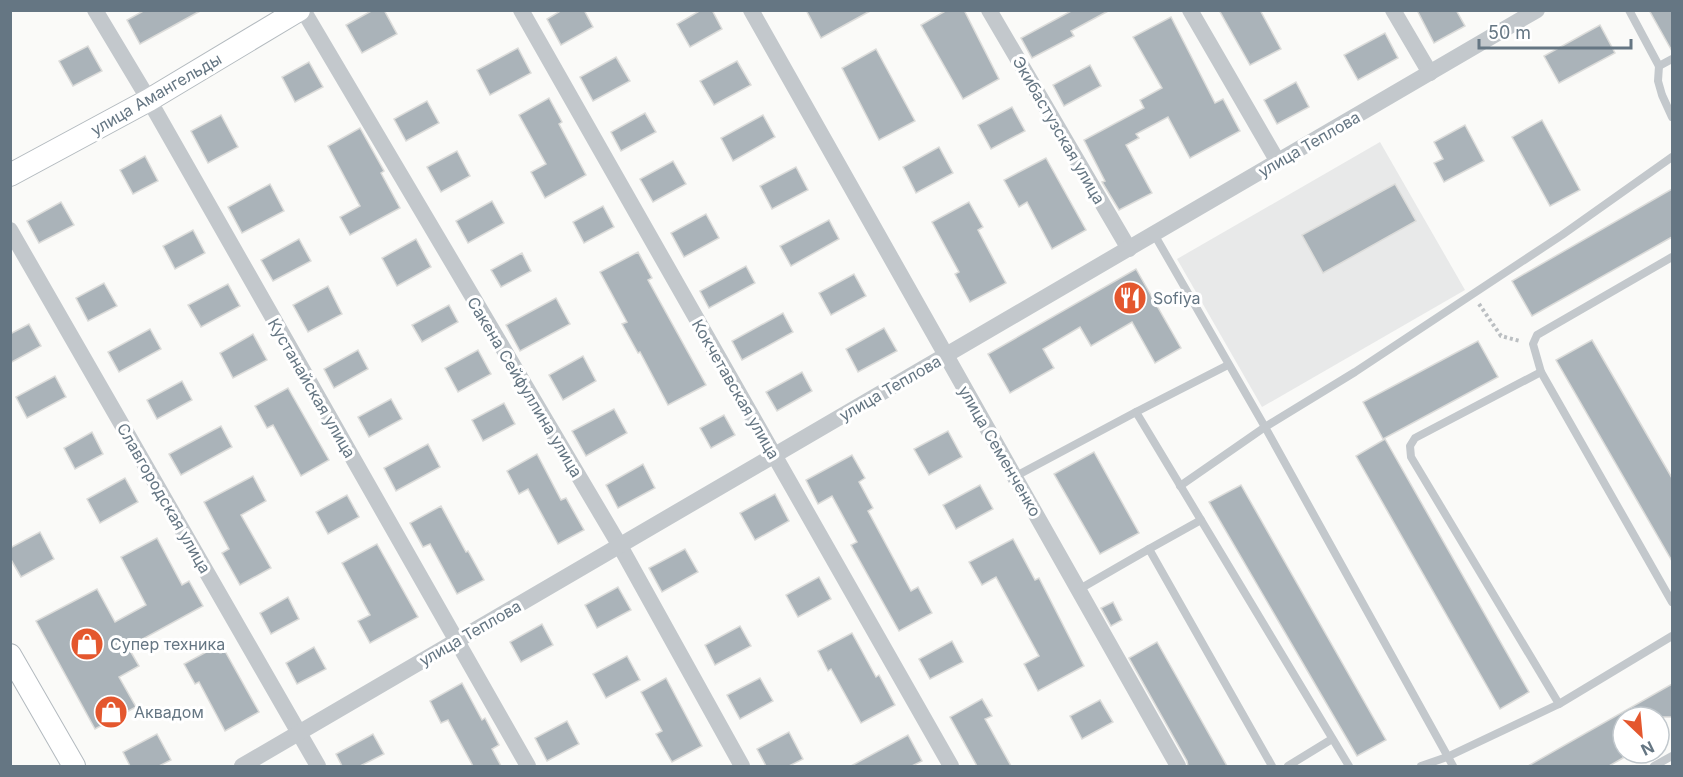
<svg xmlns="http://www.w3.org/2000/svg" width="1683" height="777" font-family="Inter,sans-serif">
<style>
.built{fill:#e8e9e9}
.building{fill:#aab3b9;stroke:#dcdcda;stroke-width:1.5}
.lines{fill:none;stroke-linecap:round;stroke-linejoin:round}
.secondary-casing{stroke:#b3babf;stroke-width:24}
.path{stroke:#bbbfc2;stroke-width:4;stroke-dasharray:3 3;stroke-linecap:butt}
.service{stroke:#c3c8cc;stroke-width:8}
.minor{stroke:#c3c8cc;stroke-width:16}
.secondary{stroke:#fff;stroke-width:22}
.labels{text-anchor:middle;dominant-baseline:central;stroke-width:6;stroke-linejoin:round;paint-order:stroke}
.street-label{font-size:16px;fill:#657683;stroke:#fff}
.poi-label{font-size:16px;fill:#657683;stroke:#fff;text-anchor:start}
</style>
<rect width="100%" height="100%" fill="#fafaf8"/>
<path class="built" d="M1380 142 1465 290 1262 407 1177 259Z"/>
<g class="building">
<path d="M145 10H202L140 44 127 20Z"/>
<path d="M373 10H384L397 34 362 53 346 25Z"/>
<path d="M562 10H584L593 27 561 45 547 19Z"/>
<path d="M701 10H712L722 29 690 47 677 24Z"/>
<path d="M806 10H872L821 38Z"/>
<path d="M947 10H964L999 79 963 99 921 25Z"/>
<path d="M1073 10H1110L1071 31 1074 36 1032 58 1021 38Z"/>
<path d="M1219 10H1260L1281 49 1250 65Z"/>
<path d="M1417 10H1456L1465 26 1434 43Z"/>
<path d="M1649 10H1672V51Z"/>
<path d="M1171 17 1215 103 1223 99 1240 131 1190 158 1168 117 1136 134 1139 138 1126 145 1152 193 1119 210 1102 182 1105 181 1084 140 1144 108 1140 100 1162 88 1133 37Z"/>
<path d="M1600 25 1615 53 1559 83 1544 56Z"/>
<path d="M1385 33 1398 58 1358 80 1344 55Z"/>
<path d="M88 46 102 71 73 86 59 61Z"/>
<path d="M518 48 531 73 490 95 477 70Z"/>
<path d="M876 49 915 121 879 140 842 68Z"/>
<path d="M616 57 630 81 593 101 580 77Z"/>
<path d="M737 61 751 85 714 105 700 81Z"/>
<path d="M309 62 323 87 295 102 282 77Z"/>
<path d="M1090 65 1101 86 1064 106 1053 85Z"/>
<path d="M1296 82 1309 107 1277 124 1264 100Z"/>
<path d="M549 98 562 122 559 124 586 175 545 198 531 172 546 164 519 115Z"/>
<path d="M427 101 439 123 406 141 394 119Z"/>
<path d="M1012 107 1025 131 991 149 978 125Z"/>
<path d="M645 113 656 132 621 151 611 132Z"/>
<path d="M221 115 238 147 208 163 191 131Z"/>
<path d="M763 115 775 137 733 161 721 138Z"/>
<path d="M1542 120 1580 190 1550 206 1512 137Z"/>
<path d="M1465 125 1484 161 1444 182 1434 163 1443 159 1434 142Z"/>
<path d="M360 128 384 171 381 173 400 208 350 235 340 217 360 206 328 146Z"/>
<path d="M939 147 953 173 916 193 903 167Z"/>
<path d="M457 151 470 176 441 192 427 167Z"/>
<path d="M145 156 158 181 133 194 120 170Z"/>
<path d="M1046 158 1086 230 1052 249 1027 202 1019 207 1004 180Z"/>
<path d="M673 161 686 184 653 202 640 179Z"/>
<path d="M796 167 808 190 772 209 760 186Z"/>
<path d="M270 184 284 211 242 233 228 207Z"/>
<path d="M1395 184 1416 221 1323 273 1302 235Z"/>
<path d="M1672 189V237L1532 316 1512 281Z"/>
<path d="M492 201 504 223 468 243 456 221Z"/>
<path d="M61 202 74 225 39 243 27 221Z"/>
<path d="M969 202 983 227 978 230 1006 283 970 302 955 274 959 272 932 222Z"/>
<path d="M603 206 614 227 584 243 573 222Z"/>
<path d="M706 214 719 238 684 257 671 233Z"/>
<path d="M829 220 839 239 791 266 780 246Z"/>
<path d="M193 230 205 253 175 269 163 246Z"/>
<path d="M299 239 311 261 273 281 261 260Z"/>
<path d="M416 239 431 267 397 286 382 258Z"/>
<path d="M638 252 652 278 648 280 706 385 668 405 640 352 638 353 622 324 627 322 600 272Z"/>
<path d="M522 253 531 271 501 287 491 270Z"/>
<path d="M746 266 755 283 709 308 700 291Z"/>
<path d="M1136 269 1181 348 1155 363 1132 322 1091 346 1080 327 1043 349 1054 368 1010 393 988 354Z"/>
<path d="M854 274 866 296 831 315 819 293Z"/>
<path d="M104 283 117 306 88 321 76 298Z"/>
<path d="M228 284 240 306 201 327 188 305Z"/>
<path d="M328 286 342 314 308 332 293 305Z"/>
<path d="M556 298 570 324 520 351 506 325Z"/>
<path d="M449 305 458 322 422 342 412 325Z"/>
<path d="M783 313 793 332 742 360 732 341Z"/>
<path d="M29 324 41 346 10 363V334Z"/>
<path d="M884 328 897 351 858 372 846 349Z"/>
<path d="M150 329 161 349 119 372 108 352Z"/>
<path d="M253 334 267 360 233 378 220 353Z"/>
<path d="M1592 340 1672 478V561L1556 360Z"/>
<path d="M1478 341 1498 377 1383 439 1363 402Z"/>
<path d="M358 350 368 369 334 388 324 369Z"/>
<path d="M478 350 491 374 458 392 445 368Z"/>
<path d="M583 356 596 381 563 400 549 375Z"/>
<path d="M802 372 812 391 777 411 766 392Z"/>
<path d="M55 376 66 397 27 418 16 397Z"/>
<path d="M182 381 192 400 157 419 147 400Z"/>
<path d="M288 388 329 460 301 476 273 425 267 428 255 406Z"/>
<path d="M391 399 402 419 369 437 358 417Z"/>
<path d="M504 403 515 424 483 441 472 420Z"/>
<path d="M614 409 627 433 586 456 572 431Z"/>
<path d="M724 415 735 435 711 448 700 428Z"/>
<path d="M221 426 232 447 181 475 169 454Z"/>
<path d="M948 431 962 457 929 475 914 449Z"/>
<path d="M92 432 103 454 75 469 64 448Z"/>
<path d="M1385 439 1529 692 1500 709 1356 456Z"/>
<path d="M428 444 440 467 396 491 384 468Z"/>
<path d="M1094 452 1139 533 1100 554 1054 474Z"/>
<path d="M537 454 561 500 566 498 584 530 558 544 528 489 519 494 507 471Z"/>
<path d="M852 455 865 478 859 482 873 508 868 511 911 591 918 587 932 613 899 631 851 545 857 542 832 496 818 504 806 480Z"/>
<path d="M643 464 655 488 618 508 606 485Z"/>
<path d="M253 476 266 501 241 515 271 568 240 585 222 553 229 549 204 502Z"/>
<path d="M125 478 138 502 100 523 87 499Z"/>
<path d="M980 485 993 509 956 529 943 505Z"/>
<path d="M1241 485 1386 740 1357 756 1209 502Z"/>
<path d="M775 494 789 521 755 540 740 513Z"/>
<path d="M347 495 359 517 328 534 316 512Z"/>
<path d="M441 506 466 552 468 551 484 580 457 594 430 544 423 547 410 523Z"/>
<path d="M40 532 54 559 21 577 10 558V548Z"/>
<path d="M157 538 182 585 189 581 203 606 128 647 139 666 119 677 136 707 95 729 36 621 97 589 115 622 146 605 121 557Z"/>
<path d="M1013 539 1035 580 1039 578 1084 666 1038 691 1024 664 1039 656 996 577 982 585 969 562Z"/>
<path d="M377 544 418 617 370 643 358 621 370 615 342 563Z"/>
<path d="M685 549 698 572 662 592 649 568Z"/>
<path d="M819 577 831 599 798 617 786 595Z"/>
<path d="M618 587 631 610 597 628 585 605Z"/>
<path d="M288 597 299 619 271 634 260 613Z"/>
<path d="M1113 602 1122 620 1111 626 1101 608Z"/>
<path d="M542 624 553 645 521 662 510 642Z"/>
<path d="M740 626 751 646 715 665 705 645Z"/>
<path d="M852 633 876 677 879 675 895 705 861 723 831 669 828 671 818 651Z"/>
<path d="M952 641 963 662 930 679 919 659Z"/>
<path d="M1157 642 1227 766H1188L1187 761 1129 658Z"/>
<path d="M221 644 259 712 225 731 199 682 195 684 184 664Z"/>
<path d="M314 647 326 669 297 684 286 663Z"/>
<path d="M627 656 640 680 606 698 593 674Z"/>
<path d="M666 678 702 746 672 762 656 734 662 731 641 692Z"/>
<path d="M760 678 773 701 740 719 727 695Z"/>
<path d="M462 683 482 720 485 718 499 745 492 749 501 766H473L448 720 441 723 430 701Z"/>
<path d="M1672 684V717H1623V758L1609 766H1528Z"/>
<path d="M982 699 992 716 985 719 1011 766H977L950 717Z"/>
<path d="M1100 700 1113 722 1082 739 1070 716Z"/>
<path d="M567 721 579 744 547 761 535 738Z"/>
<path d="M789 732 803 759 789 766H766L757 749Z"/>
<path d="M157 734 171 760 159 766H130L123 752Z"/>
<path d="M373 734 384 754 360 766H342L336 754Z"/>
<path d="M908 735 922 761 912 766H851Z"/>
</g>
<g class="lines">
<defs>
<g id="secondary">
<path d="M10 175 149 100 299 10"/>
<path d="M10 655 74 766"/>
</g>
</defs>
<use href="#secondary" class="secondary-casing"/>
<path class="path" d="M1479 304 1501 336 1520 341"/>
<g class="service">
<path d="M1629 10 1659 66 1658 81 1662 95 1672 117"/>
<path d="M1659 66 1672 59"/>
<path d="M1154 234 1265 427 1453 766"/>
<path d="M1672 257 1537 335 1533 344 1541 372 1672 602"/>
<path d="M1541 372 1415 438 1410 446 1411 457 1559 704 1672 636"/>
<path d="M1136 412 1228 365"/>
<path d="M1014 477 1136 412 1349 766"/>
<path d="M1180 486 1265 427 1355 372 1562 235 1672 157"/>
<path d="M1149 549 1201 520"/>
<path d="M1078 590 1149 549 1272 766"/>
<path d="M1288 766 1332 739"/>
<path d="M1421 766 1447 757 1559 704"/>
<path d="M1654 766 1672 756"/>
</g>
<g class="minor">
<path d="M95 10 149 100 528 766"/>
<path d="M303 10 620 546 742 766"/>
<path d="M521 10 951 766"/>
<path d="M751 10 1178 766"/>
<path d="M989 10 1129 249"/>
<path d="M1190 10 1278 162"/>
<path d="M1393 10 1430 73"/>
<path d="M10 230 318 766"/>
<path d="M242 766 1537 10"/>
</g>
<use href="#secondary" class="secondary"/>
</g>
<defs>
<symbol id="restaurant-disc" viewBox="-11 -11 22 22"><circle r="9.5" fill="#e4572e" stroke="#fff"/><path d="M-5-6h1v4h1v-4h1v4h1v-4h1v5L-1.5 .5V6h-2V.5L-5-1ZM5-6V6H3V1.5H1.5Q1.5-4 5-6Z" fill="#fff"/></symbol>
<symbol id="shop-disc" viewBox="-11 -11 22 22"><circle r="9.5" fill="#e4572e" stroke="#fff"/><path d="M-5-2.5h2.3a2.7 3.5 0 0 1 5.4 0H5L5.5 6h-11ZM-1.5-2.5h3a1.5 2.3 0 0 0-3 0Z" fill="#fff"/></symbol>
</defs>
<g fill-rule="evenodd">
<use href="#restaurant-disc" x="1111" y="279" width="38" height="38"/>
<use href="#shop-disc" x="68" y="625" width="38" height="38"/>
<use href="#shop-disc" x="92" y="693" width="38" height="38"/>
</g>
<g class="labels">
<g class="street-label">
<text transform="translate(156 94) rotate(-30)">улица Амангельды</text>
<text transform="translate(1059 130) rotate(60)">Экибастузская улица</text>
<text transform="translate(1309 144) rotate(-30)">улица Теплова</text>
<text transform="translate(525 387) rotate(59)">Сакена Сейфуллина улица</text>
<text transform="translate(312 388) rotate(60)">Кустанайская улица</text>
<text transform="translate(890 388) rotate(-30)">улица Теплова</text>
<text transform="translate(736 389) rotate(60)">Кокчетавская улица</text>
<text transform="translate(1000 451) rotate(60)">улица Семенченко</text>
<text transform="translate(164 498) rotate(60)">Славгородская улица</text>
<text transform="translate(470 633) rotate(-30)">улица Теплова</text>
</g>
<g class="poi-label">
<text x="1153" y="298">Sofiya</text>
<text x="110" y="644">Супер техника</text>
<text x="134" y="712">Аквадом</text>
</g>
</g>
<rect width="1683" height="777" fill="none" stroke="#657683" stroke-width="24"/>
<g transform="translate(1641 735) rotate(154)"><circle r="28" fill="#ffffff" stroke="#c1c8cd" stroke-width="1.5"/>
<path d="M0-4.5L10 22L0 15L-10 22Z" fill="#e4572e"/>
<text y="-9" font-size="16" font-weight="bold" text-anchor="middle" fill="#657683">N</text>
</g>
<path d="M1479 39v9h152v-9" fill="none" stroke="#657683" stroke-width="3"/>
<text x="1488" y="39" font-size="18" fill="#657683" stroke="#ffffff" stroke-width="4.5" paint-order="stroke">50 m</text>
</svg>
